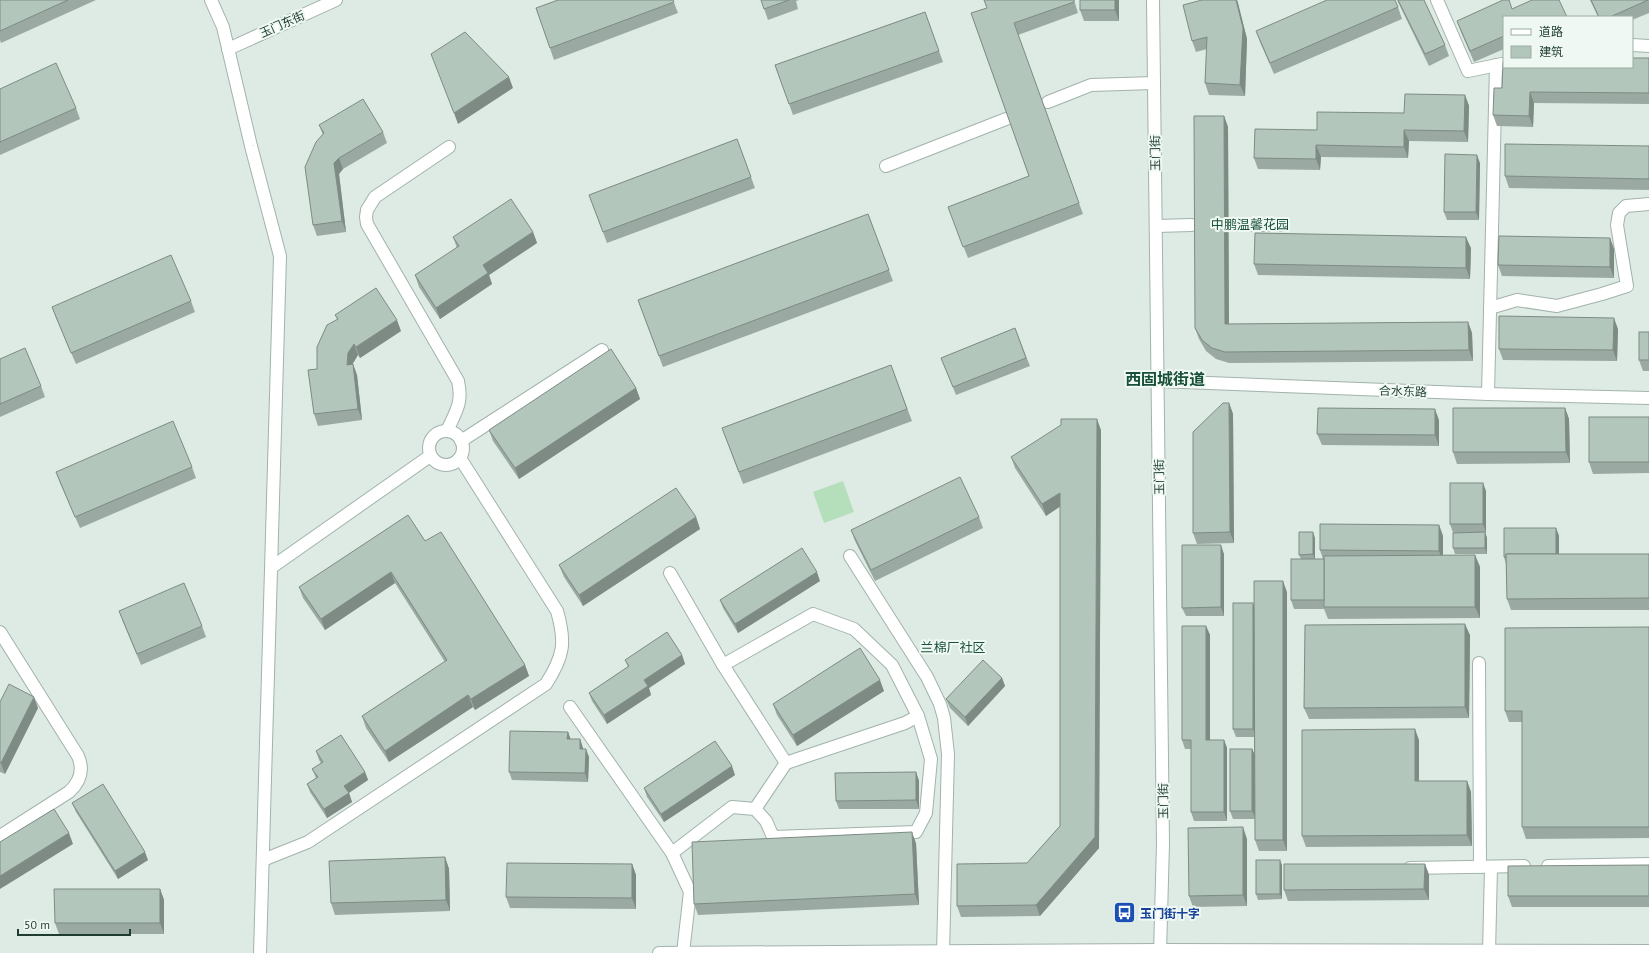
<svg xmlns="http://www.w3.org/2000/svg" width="1649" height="953" font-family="'PT Sans','Noto Sans SC',sans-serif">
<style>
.garden{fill:#b5dfba}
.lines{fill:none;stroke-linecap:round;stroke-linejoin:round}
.minor-casing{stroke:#a1b3aa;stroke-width:14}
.minor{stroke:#fff;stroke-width:12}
.wall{fill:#9aaaa2}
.shaded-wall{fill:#7d8b84}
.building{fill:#b3c6bc;stroke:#7d8b84}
.labels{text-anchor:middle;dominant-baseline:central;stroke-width:4;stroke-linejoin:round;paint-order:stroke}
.street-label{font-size:12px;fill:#1e3c30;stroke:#eff8f2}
.transit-label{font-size:12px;font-weight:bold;fill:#164399;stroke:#eff8f2;text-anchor:start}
.neighbourhood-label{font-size:13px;fill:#19503a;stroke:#eff8f2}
.district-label{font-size:16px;font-weight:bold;fill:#19503a;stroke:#eff8f2}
</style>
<rect width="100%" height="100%" fill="#deebe4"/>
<path class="garden" d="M843 481 854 512 824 523 813 492Z"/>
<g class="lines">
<defs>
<g id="minor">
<path d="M211 0 223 27 251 146 280 256 260 953"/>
<path d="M1153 0 1163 843 1160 953"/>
<path d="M1437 0 1468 71 1502 64"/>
<path d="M1632 45 1649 46"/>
<path d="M228 49 336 0"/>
<path d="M1048 102 1091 85 1154 83"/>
<path d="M886 166 1006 119"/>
<path d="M1239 225H1279"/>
<path d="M1156 226 1192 225"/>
<path d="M1490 308 1517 300 1557 306 1602 294 1627 286 1617 225 1619 213 1626 206 1649 204"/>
<path d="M1158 381 1488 394 1649 398"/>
<path d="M1488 394 1496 65"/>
<path d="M447 431C456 411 463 403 458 381L367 224 366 217 367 210 375 197 449 147"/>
<circle cx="446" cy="448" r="17"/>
<path d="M461 441 602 350"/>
<path d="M850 556 927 677 940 704 944 718 948 754 943 953"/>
<path d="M272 567 430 456"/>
<path d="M670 573 723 665 786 763"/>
<path d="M0 632 78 756C84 770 80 782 69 792L0 836"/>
<path d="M1479 663 1480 867"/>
<path d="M570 707 672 853 690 892 683 953"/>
<path d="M755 809 786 763 905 723 918 716"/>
<path d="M672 853 732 807 755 809 766 821 773 837 916 832 926 813 931 759 918 716 892 665 854 629 813 614 723 665"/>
<path d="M263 860 308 842 546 684C564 656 566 642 557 611L460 458"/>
<path d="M1548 866 1649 864"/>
<path d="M1410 868 1524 866"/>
<path d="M659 953 1160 950 1649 951"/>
<path d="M1489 953 1491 867"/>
</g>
</defs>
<use href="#minor" class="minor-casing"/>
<use href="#minor" class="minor"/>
</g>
<g class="wall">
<path d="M0 0H96L1 43 0 40Z"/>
<path d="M673 0 678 13 554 60 536 8Z"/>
<path d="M761 0H799L796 1 798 9 768 20Z"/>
<path d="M1074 0 1078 13 1018 35 1083 214 968 258 948 207 1029 176 971 13Z"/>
<path d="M1080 0H1119V21H1084L1080 10Z"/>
<path d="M1202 0H1237L1247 39 1245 96 1209 95 1205 83 1207 49 1196 52 1192 41Z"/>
<path d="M1397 0H1424L1445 45 1449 56 1429 66Z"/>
<path d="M1590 0H1649V13L1632 20V17H1598Z"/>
<path d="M1398 7 1402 19 1274 74 1260 42 1256 31Z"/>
<path d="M1512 9 1504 17V49L1474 62 1461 32 1457 21Z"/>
<path d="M925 12 943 62 793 115 775 65Z"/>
<path d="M1649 58V104L1534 103 1533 127 1497 126 1493 115 1502 88 1504 67Z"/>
<path d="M0 89 76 108 80 119 0 155Z"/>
<path d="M1465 95 1469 106 1468 142 1409 141 1408 158 1321 157 1320 170 1258 169 1254 158 1317 130 1404 113Z"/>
<path d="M1224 116 1228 127 1229 324 1468 322 1472 333 1473 361 1229 363 1216 359 1206 351 1199 339 1195 328Z"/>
<path d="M319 125 383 132 387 143 343 169 339 174 346 232 317 236 313 225 323 135Z"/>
<path d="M737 139 755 188 607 243 589 195Z"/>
<path d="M1649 146V190L1509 188 1505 176Z"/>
<path d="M1480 163 1479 220H1447L1444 212Z"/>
<path d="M868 214 893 281 663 367 638 300Z"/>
<path d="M533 232 537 243 489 275 492 284 440 319 419 287 415 275 457 248 453 237Z"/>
<path d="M1610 238 1614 249V278L1502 276 1498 265Z"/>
<path d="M1471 248 1470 279 1258 275 1254 264Z"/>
<path d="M191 301 195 312 76 364 56 318 52 307Z"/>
<path d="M335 315 401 331 360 358 358 355 352 364H353L357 375 362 420 318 426 314 414 317 369 337 319Z"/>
<path d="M1015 328 1030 366 956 395 941 358Z"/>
<path d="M1618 329 1617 361 1503 360 1499 349Z"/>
<path d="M1649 332V371H1643L1639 360Z"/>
<path d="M0 359 41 386 45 397 0 417Z"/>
<path d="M891 365 912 421 743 484 722 428Z"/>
<path d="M636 388 640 399 519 479 493 441 489 430Z"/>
<path d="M1229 403 1233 414 1234 543 1197 544 1193 533Z"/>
<path d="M1565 408 1569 419 1570 463 1457 464 1453 452Z"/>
<path d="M1649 417V473L1593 474 1589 462Z"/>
<path d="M1439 420V446L1322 445 1317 434Z"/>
<path d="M1101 430 1099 848 1040 916 961 917 957 906 1027 863 1060 826V506L1046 516 1015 468 1011 457Z"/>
<path d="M192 467 196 478 80 528 60 483 56 472Z"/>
<path d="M1486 491V533H1485L1487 538V554H1455L1453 548V533L1450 524Z"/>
<path d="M696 517 700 529 583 606 564 577 559 565Z"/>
<path d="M979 517 983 528 875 581 855 541 851 530Z"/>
<path d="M1439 525 1443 536V556L1475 555 1480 567V618L1328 619 1324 609H1294L1291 600 1301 559 1299 555 1315 538V559H1323L1320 550Z"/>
<path d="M1556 528 1559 536V554H1649V610H1511L1507 599 1506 564 1504 557Z"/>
<path d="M425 541 525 665 529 676 475 710 473 707 389 762 366 728 362 716 445 662 395 583 325 630 303 598 299 587Z"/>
<path d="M1224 554V616H1186L1182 608Z"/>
<path d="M820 581 738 633 723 608 720 600Z"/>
<path d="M1287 592V851H1259L1255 840V819H1233L1230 811 1252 749 1254 754V737H1236L1233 729 1253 603 1254 608Z"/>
<path d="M119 611 202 626 206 637 141 665 123 622Z"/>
<path d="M1206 626 1210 635V740H1224L1227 748V821H1194L1191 812V749H1185L1182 740Z"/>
<path d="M1649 627V838L1526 839 1522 827V722H1509L1505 711Z"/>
<path d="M1470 635 1469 718 1309 719 1304 708Z"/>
<path d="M682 655 685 664 649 688 651 695 607 724 592 701 589 693 628 667 625 660Z"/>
<path d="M1002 678 1005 686 968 726 950 708 946 699Z"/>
<path d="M884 691 797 746 777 715 773 704Z"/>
<path d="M0 702 38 708 5 774 0 772Z"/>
<path d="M568 732 570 739H580L583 749 589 757 588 782 512 780 509 772Z"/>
<path d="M1419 740V781H1467L1471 792 1472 846 1306 847 1302 836Z"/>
<path d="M316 751 365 772 368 780 349 793 352 802 327 818 310 792 307 784 316 778 312 769 321 763 319 760Z"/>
<path d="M916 772 919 781V809H839L836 801Z"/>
<path d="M735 775 664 822 647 797 644 788Z"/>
<path d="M72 803 148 860 118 879 76 812Z"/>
<path d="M1247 839V906L1193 907 1189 896Z"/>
<path d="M916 843 919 905 698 915 694 904Z"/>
<path d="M445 857 449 869 450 911 335 915 331 903Z"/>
<path d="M632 864 636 875V909L510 908 506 897Z"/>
<path d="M1425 864 1429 875V900L1288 901 1284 890Z"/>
<path d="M1282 865V899L1258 900 1256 894Z"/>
<path d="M1649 865V907H1512L1508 896Z"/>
<path d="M160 889 164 900V934H59L55 923Z"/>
</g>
<g class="shaded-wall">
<path d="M1115 0H1119V21L1115 10Z"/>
<path d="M1236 0H1237L1238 3 1247 39 1245 96 1240 85Z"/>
<path d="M509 77 513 88 458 124 454 113Z"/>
<path d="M1530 92 1534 103 1533 127 1529 116Z"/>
<path d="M1465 95 1469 106 1468 142 1464 131Z"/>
<path d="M1224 116 1228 127 1229 336 1225 324Z"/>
<path d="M1404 130 1409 141 1408 158 1404 147Z"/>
<path d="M1316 145 1321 157 1320 170 1316 159Z"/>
<path d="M1477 155 1480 163 1479 220 1476 212Z"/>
<path d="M339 158 343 169 339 174 346 232 342 221 334 163Z"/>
<path d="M533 232 537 243 489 275 492 284 440 319 436 308 483 265Z"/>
<path d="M1466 237 1471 248 1470 279 1466 268Z"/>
<path d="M1610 238 1614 249V278L1610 267Z"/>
<path d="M1614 318 1618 329 1617 361 1613 350Z"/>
<path d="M397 320 401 331 360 358 356 347Z"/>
<path d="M1468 322 1472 333 1473 361 1469 350Z"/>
<path d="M354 344 358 355 352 365H347L348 353Z"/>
<path d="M353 364 357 375 362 420 358 409Z"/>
<path d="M636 388 640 399 519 479 515 468Z"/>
<path d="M1229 403 1233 414 1234 543 1230 532Z"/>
<path d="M1565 408 1569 419 1570 463 1566 452Z"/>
<path d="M1435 409 1439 420V446L1435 435Z"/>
<path d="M1097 419 1101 430 1099 848 1040 916 1036 905 1095 837Z"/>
<path d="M1483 483 1486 491V533L1483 524Z"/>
<path d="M1060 493 1064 504 1046 516 1042 504Z"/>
<path d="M696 517 700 529 583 606 579 595Z"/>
<path d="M1439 525 1443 536V562L1439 551Z"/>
<path d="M1556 528 1559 536V565L1556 557Z"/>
<path d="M1313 532 1315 538V560L1313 554Z"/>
<path d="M1485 532 1487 538V554L1485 548Z"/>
<path d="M1221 545 1224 554V616L1221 607Z"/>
<path d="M1475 555 1480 567V618L1475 607Z"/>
<path d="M391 572 395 583 325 630 321 619Z"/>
<path d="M817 572 820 581 738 633 735 624Z"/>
<path d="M1283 581 1287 592V851L1283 840Z"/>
<path d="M1253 603 1256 612V737L1253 729Z"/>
<path d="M1465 624 1470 635 1469 718 1465 707Z"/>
<path d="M1206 626 1210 635V749L1206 740Z"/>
<path d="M682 655 685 664 649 688 651 695 607 724 604 715 644 680Z"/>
<path d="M525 665 529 676 475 710 471 699Z"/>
<path d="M1002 678 1005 686 968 726 965 717Z"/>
<path d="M880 680 884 691 797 746 793 735Z"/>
<path d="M468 695 473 707 389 762 385 751Z"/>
<path d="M34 697 38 708 5 774 1 763Z"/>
<path d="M1415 729 1419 740V793L1415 781Z"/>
<path d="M568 732 571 740 567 739Z"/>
<path d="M580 739 583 748V757L580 749Z"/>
<path d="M1224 740 1227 748V821L1224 812Z"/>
<path d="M586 749 589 757 588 782 585 773Z"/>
<path d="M1252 749 1256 757V819L1252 811Z"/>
<path d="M732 766 735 775 664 822 661 814Z"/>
<path d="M365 772 368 780 347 794 344 786Z"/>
<path d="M916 772 919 781V809L916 800Z"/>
<path d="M1467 781 1471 792 1472 846 1467 835Z"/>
<path d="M349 793 352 802 327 818 324 809Z"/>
<path d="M1243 827 1247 839V906L1243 895Z"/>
<path d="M912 832 916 843 919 905 915 894Z"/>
<path d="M69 833 73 844 0 889V876Z"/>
<path d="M145 852 148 860 118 879 115 871Z"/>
<path d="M445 857 449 869 450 911 446 900Z"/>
<path d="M1280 860 1282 865V899L1280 894Z"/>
<path d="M632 864 636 875V909L632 898Z"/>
<path d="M1425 864 1429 875V900L1424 889Z"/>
<path d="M160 889 164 900V934L160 923Z"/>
</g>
<g class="building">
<path d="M0 0H68L0 31Z"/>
<path d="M558 0H673L674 2 550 48 536 8Z"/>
<path d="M761 0H789L764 9Z"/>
<path d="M984 0H1074V2L1014 23 1079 203 963 247 948 207 1029 176 971 13 987 8Z"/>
<rect x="1080" y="0" width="35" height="10"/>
<path d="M1202 0H1236L1243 28 1240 85 1205 83 1207 37 1192 41 1183 5Z"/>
<path d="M1327 0H1395L1398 7 1270 63 1256 31Z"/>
<path d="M1398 0H1424L1445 45 1425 54Z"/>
<path d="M1503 0H1509L1512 9 1532 0H1559L1567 17H1504V36L1470 51 1457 21Z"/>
<path d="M1591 0H1648L1610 17H1599Z"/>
<path d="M925 12 939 51 789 104 775 65Z"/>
<path d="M465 32 509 77 454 113 431 54Z"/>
<path d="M1632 58H1649V93L1530 92 1529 116 1493 115 1494 88H1502L1503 62H1504V67H1632Z"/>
<path d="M56 63 76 108 0 142V89Z"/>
<path d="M1405 94 1465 95 1464 131 1404 130V147L1316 145V159L1254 158 1255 129 1317 130V112L1404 113Z"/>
<path d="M363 99 383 132 339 158 334 163 342 221 313 225 305 167 316 142 324 133 319 125Z"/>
<path d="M1194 116H1224L1225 324 1468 322 1469 350 1225 352 1212 348 1202 340 1195 328Z"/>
<path d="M737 139 751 177 603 232 589 195Z"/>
<path d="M1505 144 1649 146V179L1505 176Z"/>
<path d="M1445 154 1477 155 1476 212H1444Z"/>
<path d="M511 199 533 232 483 265 488 273 436 308 415 275 459 246 453 237Z"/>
<path d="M868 214 889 270 659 356 638 300Z"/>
<path d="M1255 233 1466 237V268L1254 264Z"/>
<path d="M1499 236 1610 238V267L1498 265Z"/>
<path d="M171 255 191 301 71 353 52 307Z"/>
<path d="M376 288 397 320 356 347 354 344 348 353 347 365 353 364 358 409 314 414 308 370 317 369V347L327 325 338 319 335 315Z"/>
<path d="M1499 316 1614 318 1613 350 1499 349Z"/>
<path d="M1015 328 1026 358 953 387 941 358Z"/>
<rect x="1639" y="332" width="10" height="28"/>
<path d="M25 348 41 386 0 404V359Z"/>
<path d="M611 349 636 388 515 468 489 430Z"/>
<path d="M891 365 907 409 739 472 722 428Z"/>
<path d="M1223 403H1229L1230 532 1193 533V432Z"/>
<path d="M1318 408 1435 409V435L1317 434Z"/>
<path d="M1453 408H1565L1566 452H1453Z"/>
<rect x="1589" y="417" width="60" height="45"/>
<path d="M1061 419H1097L1095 837 1036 905 957 906V864L1027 863 1060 826V493L1042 504 1011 457 1061 425Z"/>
<path d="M173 421 192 467 75 517 56 472Z"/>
<path d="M960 477 979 517 871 570 851 530Z"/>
<rect x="1450" y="483" width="33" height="41"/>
<path d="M676 488 696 517 579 595 559 565Z"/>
<path d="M408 515 425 541 441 532 525 665 471 699 468 695 385 751 362 716 447 660 391 572 321 619 299 587Z"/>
<path d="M1320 524 1439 525V551L1320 550Z"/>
<path d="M1504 528H1556V554H1506V557H1504Z"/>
<path d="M1299 532H1313V554L1299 555Z"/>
<path d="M1485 532V548H1453V533Z"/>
<path d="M1182 545H1221V607L1182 608Z"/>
<path d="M802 548 817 572 735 624 720 600Z"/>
<path d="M1506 554H1649V598L1507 599Z"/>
<path d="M1475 555V607H1324V556Z"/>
<rect x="1291" y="559" width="33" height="41"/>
<path d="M1254 581H1283V840H1255Z"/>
<path d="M184 583 202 626 137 654 119 611Z"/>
<rect x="1233" y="603" width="20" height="126"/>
<path d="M1465 624V707L1304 708 1305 625Z"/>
<path d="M1182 626H1206V740H1224V812H1191V740H1182Z"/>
<path d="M1649 627V827H1522V711H1505V628Z"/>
<path d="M667 632 682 655 644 680 648 686 604 715 589 693 629 666 625 660Z"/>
<path d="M860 648 880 680 793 735 773 704Z"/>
<path d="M983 660 1002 678 965 717 946 699Z"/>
<path d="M9 684 34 697 1 763H0V702Z"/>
<path d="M1415 729V781H1467V835L1302 836V730Z"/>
<path d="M510 731 568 732 567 739H580V749H586L585 773 509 772Z"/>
<path d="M341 735 365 772 344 786 349 793 324 809 307 784 318 777 312 769 323 762 316 751Z"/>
<path d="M715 741 732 766 661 814 644 788Z"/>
<rect x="1230" y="749" width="22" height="62"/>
<path d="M916 772V800L836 801 835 773Z"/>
<path d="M103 784 145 852 115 871 72 803Z"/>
<path d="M54 809 69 833 0 876V842Z"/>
<path d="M1243 827V895L1189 896 1188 828Z"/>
<path d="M912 832 915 894 694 904 692 842Z"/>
<path d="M445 857 446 900 331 903 329 861Z"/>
<rect x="1256" y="860" width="24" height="34"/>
<path d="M507 863 632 864V898L506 897Z"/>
<path d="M1284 864H1425L1424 889 1284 890Z"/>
<path d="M1649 865V896H1508V866Z"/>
<path d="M54 889H160V923H55Z"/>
</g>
<defs>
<symbol id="bus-square" viewBox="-11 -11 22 22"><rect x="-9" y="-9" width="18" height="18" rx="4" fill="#1a4fb4" stroke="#eff8f2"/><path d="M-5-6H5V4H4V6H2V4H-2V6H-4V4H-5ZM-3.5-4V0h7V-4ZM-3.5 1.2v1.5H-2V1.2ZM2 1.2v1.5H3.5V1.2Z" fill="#fff"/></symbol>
</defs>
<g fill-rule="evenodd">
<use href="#bus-square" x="1112" y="900" width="25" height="25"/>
</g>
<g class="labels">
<g class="street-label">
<text transform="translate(282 24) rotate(-24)">玉门东街</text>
<text transform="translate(1155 153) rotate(-91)">玉门街</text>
<text transform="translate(1403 391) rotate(2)">合水东路</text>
<text transform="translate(1159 477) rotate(-91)">玉门街</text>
<text transform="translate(1163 801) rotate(-91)">玉门街</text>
</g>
<g class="transit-label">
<text x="1140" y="913">玉门街十字</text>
</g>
<g class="neighbourhood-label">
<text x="1250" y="224">中鹏温馨花园</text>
<text x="953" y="647">兰棉厂社区</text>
</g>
<g class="district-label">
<text x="1165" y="379">西固城街道</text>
</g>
</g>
<rect x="1503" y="16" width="130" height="52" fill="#eff8f2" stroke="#9bada4"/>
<rect x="1511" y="29" width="20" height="6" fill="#ffffff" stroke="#9bada4"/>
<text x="1539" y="36" font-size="12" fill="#1e3c30">道路</text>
<rect x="1511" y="46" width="20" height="12" fill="#b3c6bc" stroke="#9bada4"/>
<text x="1539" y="56" font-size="12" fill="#1e3c30">建筑</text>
<path d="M18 929v6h112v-6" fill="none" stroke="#1e3c30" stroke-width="2"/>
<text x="24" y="929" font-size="12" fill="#1e3c30" stroke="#eff8f2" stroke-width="3" paint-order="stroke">50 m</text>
</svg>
